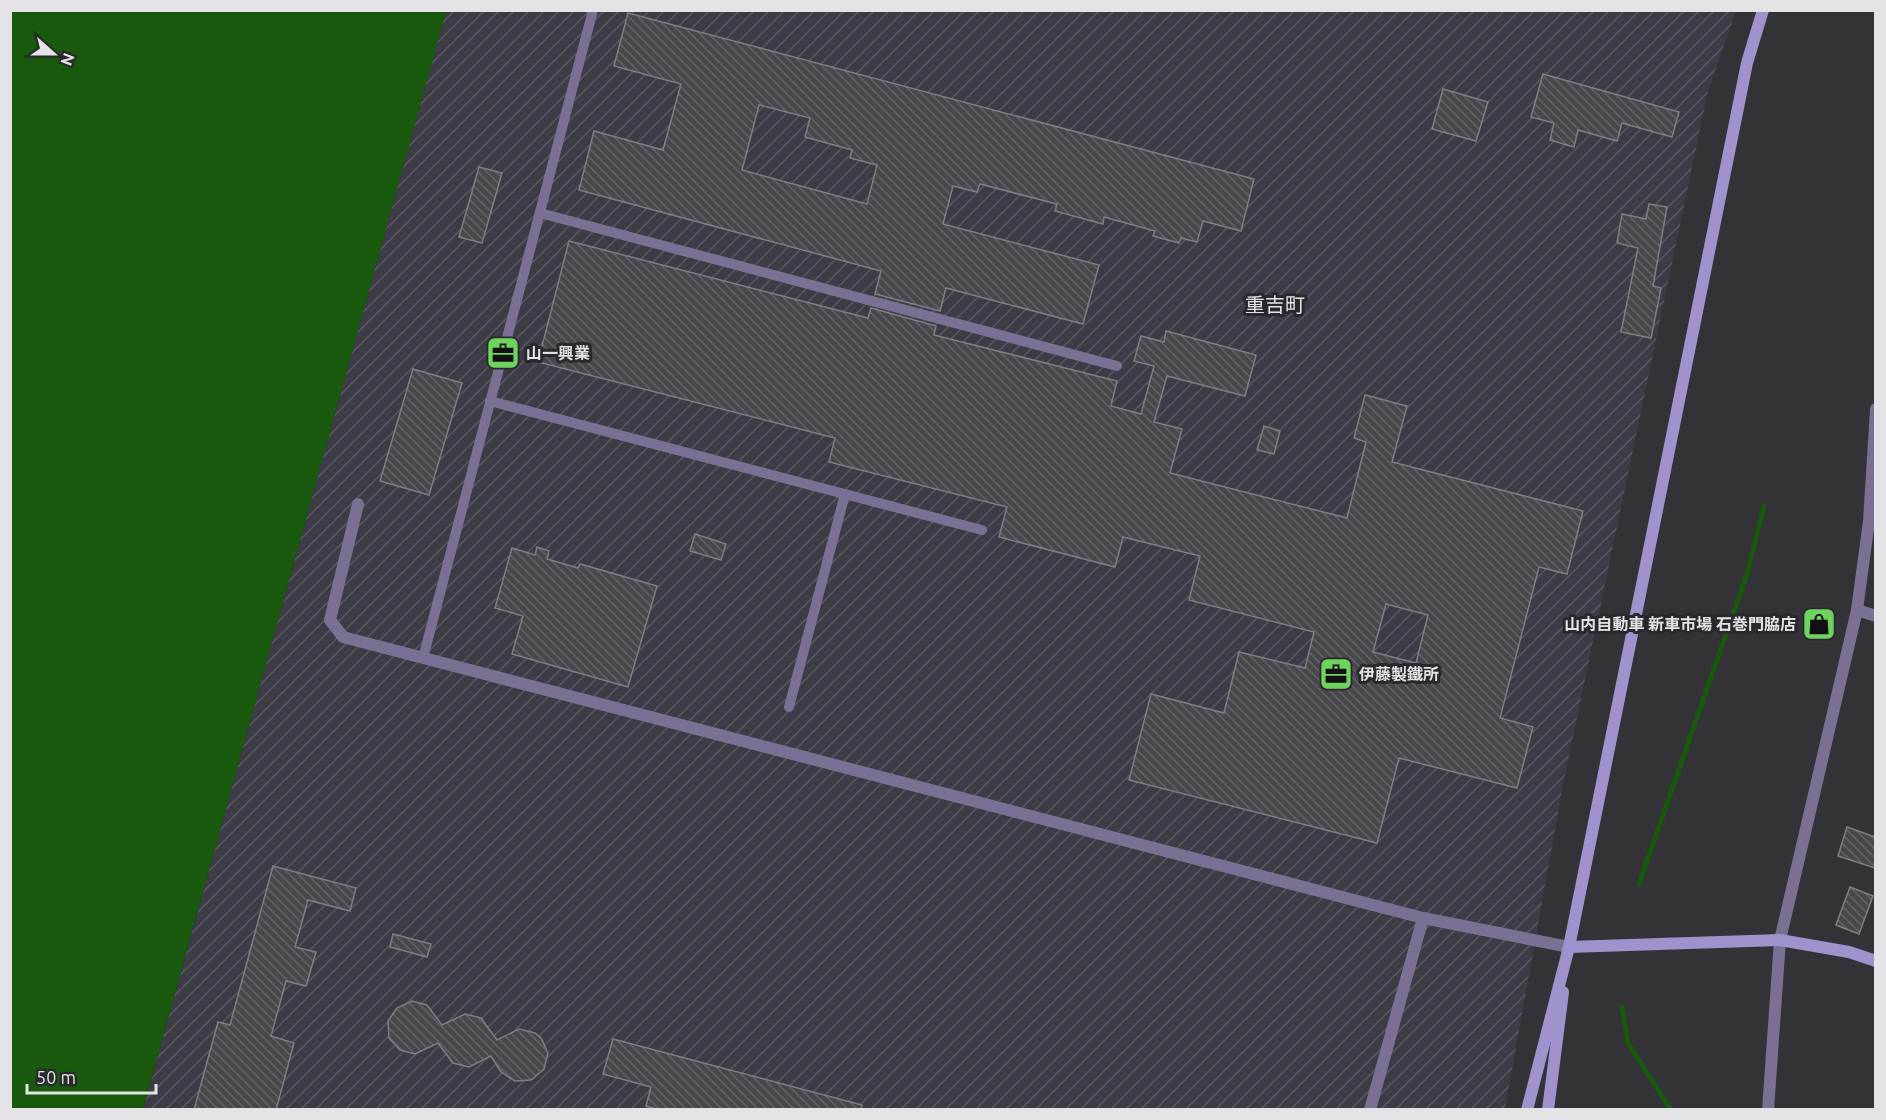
<svg xmlns="http://www.w3.org/2000/svg" width="1886" height="1120" font-family="Ubuntu,'Noto Sans JP',sans-serif">
<style>
.industrial{fill:url(#industrial-furrows)}
.water{fill:#18590d}
.lines{fill:none;stroke-linecap:round;stroke-linejoin:round}
.stream{stroke:#18590d;stroke-width:5}
.building{fill:url(#building-back-hatch);stroke:#7f7e83;stroke-width:1.5;fill-rule:evenodd}
.lane{stroke:#797094;stroke-width:10}
.street{stroke:#797094;stroke-width:12}
.secondary{stroke:#a092cc;stroke-width:12}
.labels{text-anchor:middle;dominant-baseline:central;stroke-width:6;stroke-linejoin:round;paint-order:stroke}
.poi-label{font-size:16px;font-weight:bold;fill:#e4e3e6;stroke:#29282c;text-anchor:start}
.quarter-label{font-size:20px;fill:#e4e3e6;stroke:#29282c}
</style>
<defs>
<pattern id="industrial-furrows" width="10" height="10" patternUnits="userSpaceOnUse" patternTransform="scale(1.5)"><rect width="10" height="10" fill="#3d3b45"/><path d="M-1 1l2-2M0 10L10 0M9 11l2-2" fill="none" stroke="#595760"/></pattern>
<pattern id="building-back-hatch" width="6" height="6" patternUnits="userSpaceOnUse" patternTransform="scale(1.5)"><rect width="6" height="6" fill="#48474b"/><path d="M-1 5l2 2M0 0l6 6M5-1l2 2" fill="none" stroke="#626165"/></pattern>
</defs>
<rect width="100%" height="100%" fill="#333236"/>
<path class="industrial" d="M446 11H1736L1708 91 1563 785 1505 1109 143 1110Z"/>
<path class="water" d="M10 11H446L143 1109H11Z"/>
<g class="lines">
<g class="stream">
<path d="M1639 884 1747 574 1764 506"/>
<path d="M1622 1007 1628 1043 1671 1110"/>
</g>
</g>
<g class="building">
<path d="M628 13 1254 179 1241 231 1203 221 1197 242 1181 238 1179 243 1153 236 1155 231 1104 217 1103 224 1055 211 1057 204 980 184 977 192 953 186 943 224 1099 265 1083 324 946 288 940 311 875 294 881 271 579 190 594 131 663 150 681 84 614 66ZM759 105 810 118 805 137 852 150 850 158 877 165 867 204 742 170Z"/>
<path d="M1543 74 1679 112 1672 137 1622 123 1617 141 1578 130 1574 147 1550 140 1554 123 1531 117Z"/>
<path d="M1443 89 1488 102 1476 141 1432 129Z"/>
<path d="M479 167 502 173 482 243 459 237Z"/>
<path d="M1649 204 1667 207 1653 286 1661 288 1651 338 1621 332 1638 248 1617 243 1622 214 1646 219Z"/>
<path d="M569 241 868 318 871 308 936 326 934 335 1117 381 1111 406 1141 414 1154 366 1134 361 1141 336 1164 342 1166 331 1256 355 1245 396 1167 376 1154 422 1182 429 1170 473 1347 518 1366 442 1354 438 1365 395 1407 406 1392 462 1583 511 1567 574 1539 567 1500 718 1533 727 1517 788 1399 758 1377 843 1129 780 1151 694 1224 713 1239 652 1305 668 1314 632 1189 600 1200 556 1123 537 1115 567 999 537 1007 507 829 462 835 438 538 362ZM1386 604 1428 615 1416 663 1373 652Z"/>
<path d="M413 369 462 383 429 495 380 481Z"/>
<path d="M1264 426 1280 431 1274 454 1257 450Z"/>
<path d="M695 534 726 544 721 560 690 551Z"/>
<path d="M537 547 549 551 547 559 578 568 580 564 657 586 628 687 512 654 523 616 495 608 512 548 535 555Z"/>
<path d="M1847 827 1875 837V868L1838 856Z"/>
<path d="M273 866 356 888 350 911 308 900 295 947 316 952 306 986 286 981 271 1036 294 1043 276 1110H194L218 1022 230 1025Z"/>
<path d="M1850 887 1873 896 1859 934 1836 925Z"/>
<path d="M393 934 431 944 427 957 390 947Z"/>
<path d="M412 1001 427 1005 442 1025 465 1014 481 1018 497 1040 519 1029 535 1033 541 1038 548 1053 544 1069 531 1080 515 1081 501 1072 491 1056 469 1067 453 1063 438 1043 415 1054 400 1050 389 1038 388 1021 397 1008Z"/>
<path d="M613 1039 862 1105 861 1110H659L646 1106 651 1087 603 1074Z"/>
</g>
<g class="lines">
<g class="lane">
<path d="M540 213 1117 366"/>
<path d="M490 401 982 530"/>
<path d="M423 658 593 10"/>
<path d="M789 707 845 494"/>
</g>
<g class="street">
<path d="M358 504 330 620 343 637 1423 918 1569 947"/>
<path d="M1857 610 1876 616"/>
<path d="M1370 1110 1423 918"/>
<path d="M1768 1110 1780 940 1857 610 1869 521 1876 409"/>
</g>
<g class="secondary">
<path d="M1569 947 1780 940 1849 952 1876 961"/>
<path d="M1527 1110 1569 947 1747 63 1763 10"/>
<path d="M1548 1110 1563 992"/>
</g>
</g>
<defs>
<symbol id="office-square" viewBox="-11 -11 22 22"><rect x="-9" y="-9" width="18" height="18" rx="4" fill="#6fd360" stroke="#29282c"/><path d="M-6-3h4V-5.5h4V-3h4V5H-6ZM-1-4.5V-3h2v-1.5ZM-6 0V1H6V0Z" fill="#111"/></symbol>
<symbol id="shop-square" viewBox="-11 -11 22 22"><rect x="-9" y="-9" width="18" height="18" rx="4" fill="#6fd360" stroke="#29282c"/><path d="M-5-2.5h2.3a2.7 3.5 0 0 1 5.4 0H5L5.5 6h-11ZM-1.5-2.5h3a1.5 2.3 0 0 0-3 0Z" fill="#111"/></symbol>
</defs>
<g fill-rule="evenodd">
<use href="#office-square" x="484" y="334" width="38" height="38"/>
<use href="#shop-square" x="1800" y="605" width="38" height="38"/>
<use href="#office-square" x="1317" y="655" width="38" height="38"/>
</g>
<g class="labels">
<g class="poi-label">
<text x="526" y="353">山一興業</text>
<text x="1796" y="624" text-anchor="end">山内自動車 新車市場 石巻門脇店</text>
<text x="1359" y="674">伊藤製鐵所</text>
</g>
<g class="quarter-label">
<text x="1275" y="304">重吉町</text>
</g>
</g>
<rect width="1886" height="1120" fill="none" stroke="#e4e3e6" stroke-width="24"/>
<g transform="translate(54 54) rotate(111)" stroke="#29282c" stroke-width="4.5" paint-order="stroke">
<path d="M0-4.5L10 22L0 15L-10 22Z" fill="#e4e3e6"/>
<text y="-9" font-size="16" font-weight="bold" text-anchor="middle" fill="#e4e3e6">N</text>
</g>
<path d="M27 1084v9h129v-9" fill="none" stroke="#e4e3e6" stroke-width="3"/>
<text x="36" y="1084" font-size="18" fill="#e4e3e6" stroke="#29282c" stroke-width="4.5" paint-order="stroke">50 m</text>
</svg>
